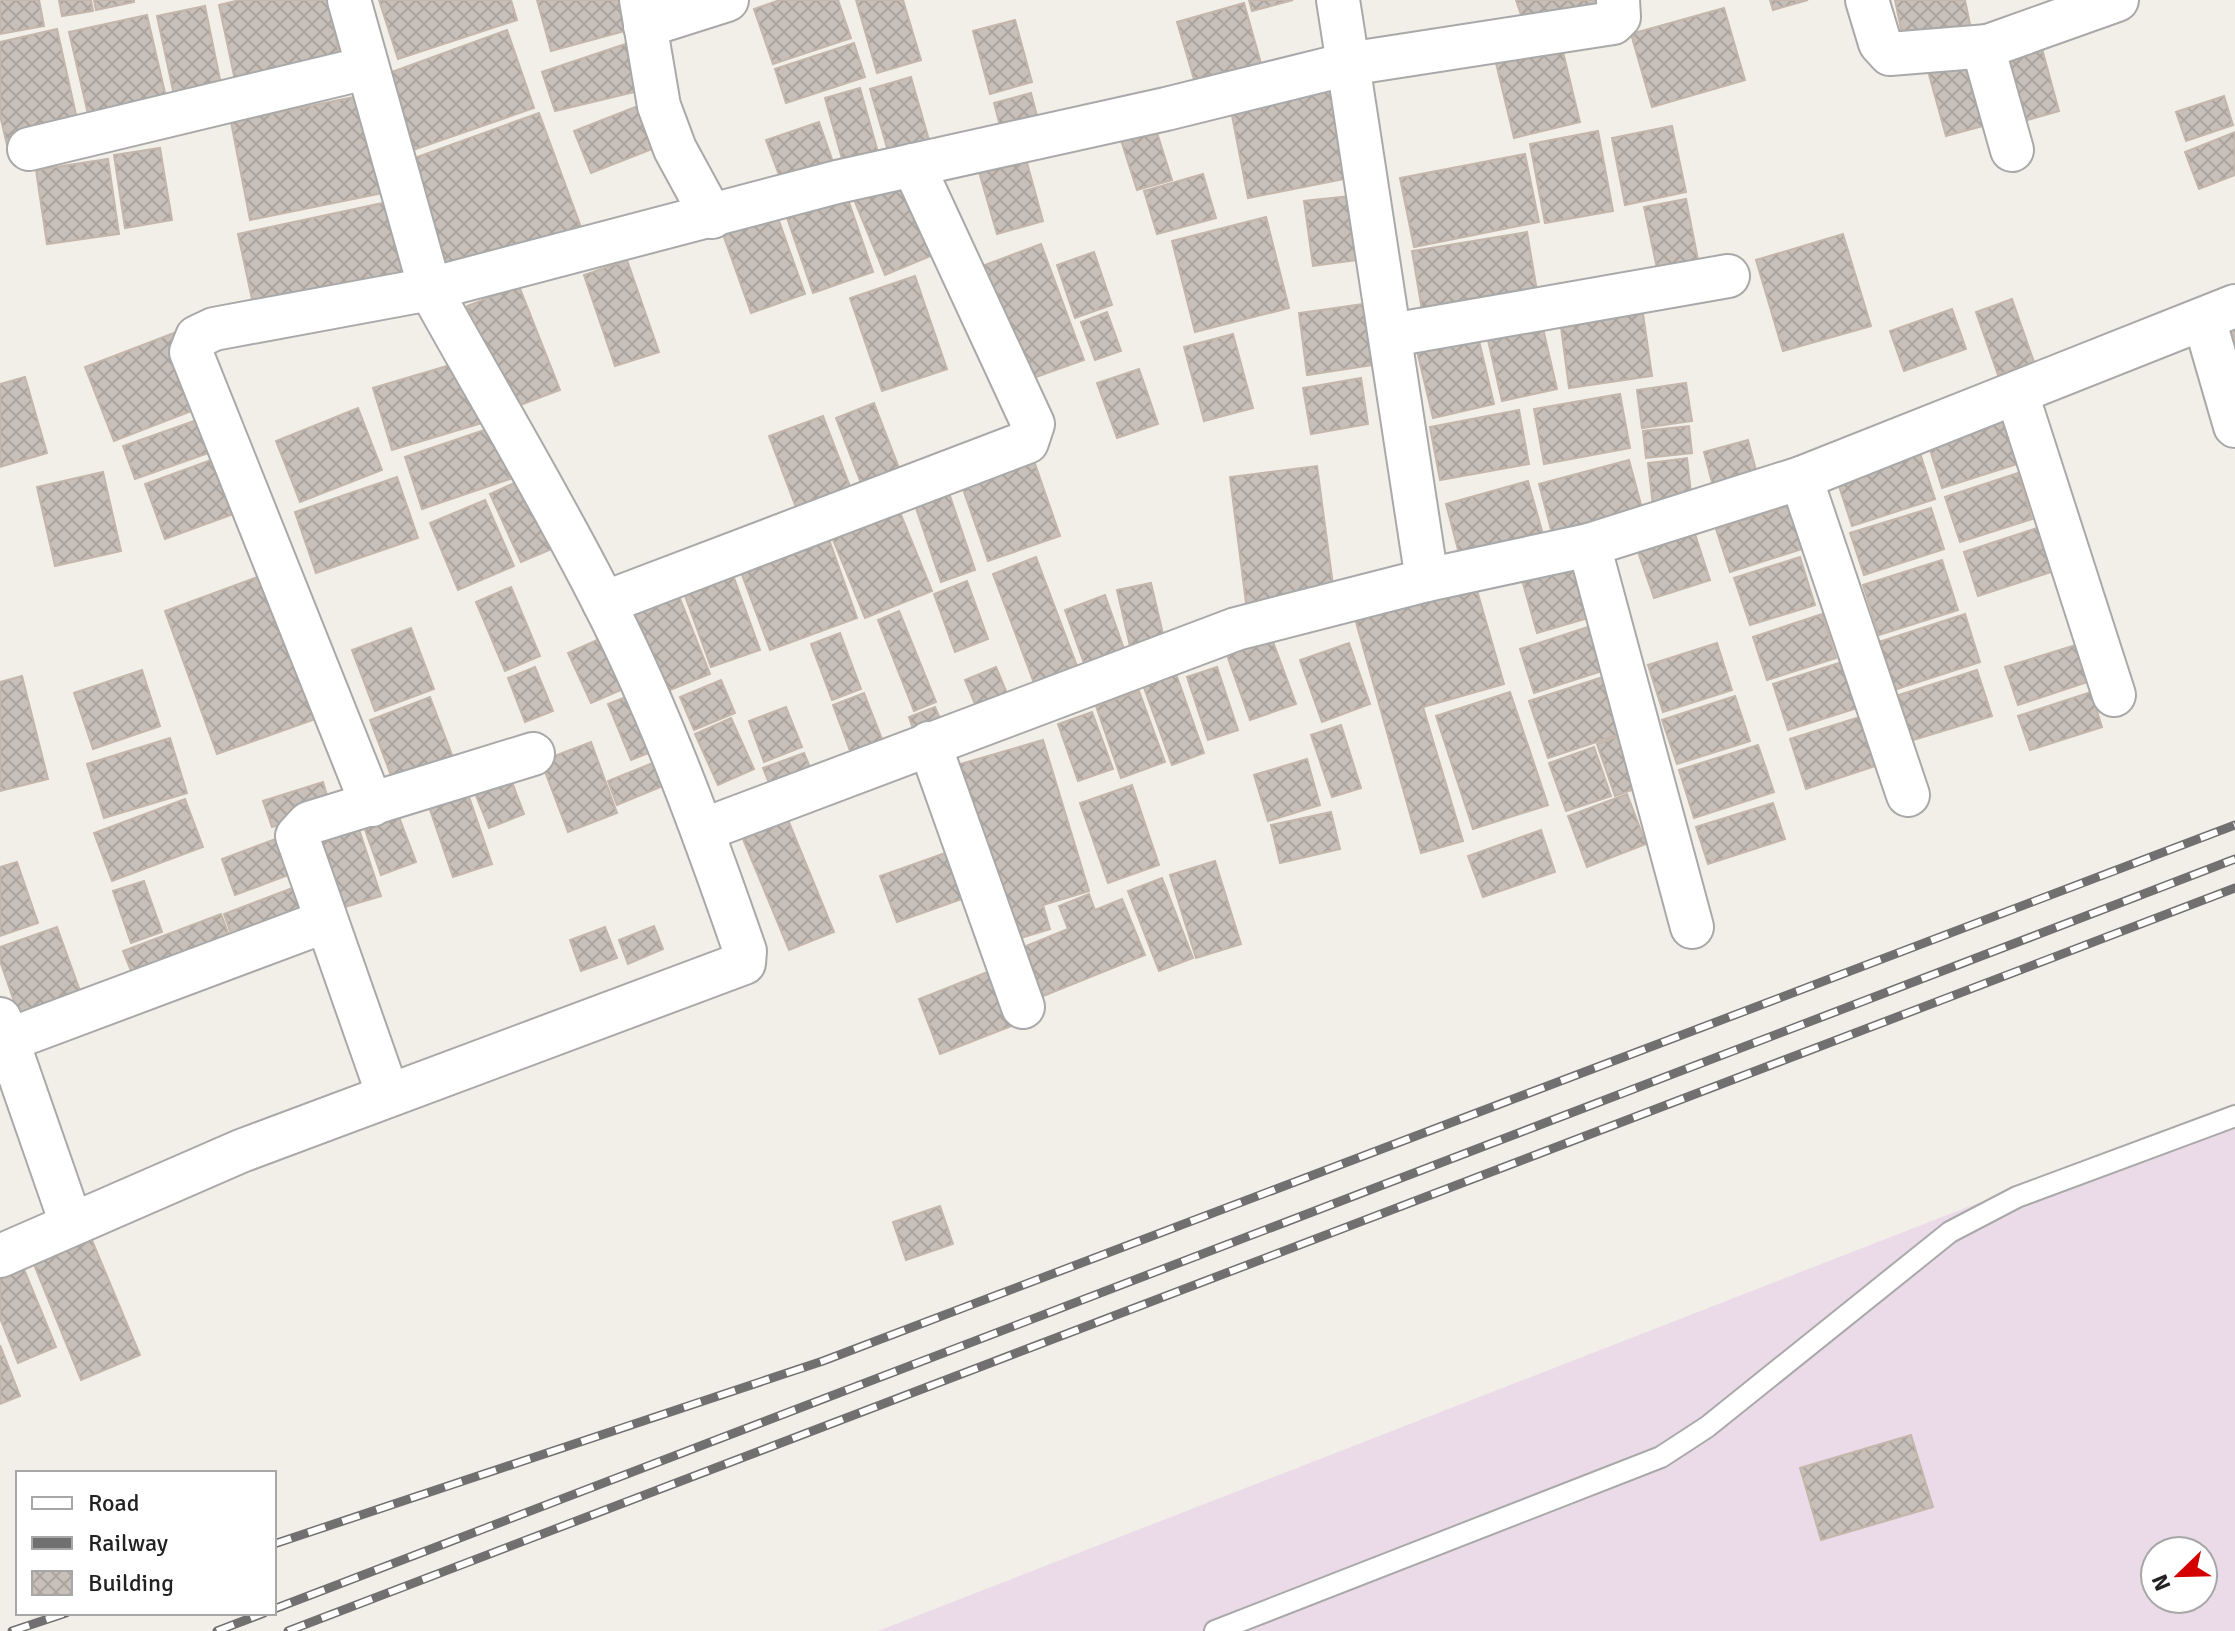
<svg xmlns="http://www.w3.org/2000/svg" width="2235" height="1631" font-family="Signika,sans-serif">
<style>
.industrial{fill:#ebdbe8;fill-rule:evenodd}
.building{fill:url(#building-cross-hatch);stroke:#c4b6ab;stroke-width:2}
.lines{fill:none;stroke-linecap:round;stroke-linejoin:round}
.lane-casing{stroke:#a9a9a9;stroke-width:24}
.street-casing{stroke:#a9a9a9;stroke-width:46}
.lane{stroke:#fff;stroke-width:20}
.street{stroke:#fff;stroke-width:42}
.rail-casing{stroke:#707070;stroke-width:9}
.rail{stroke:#fff;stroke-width:6;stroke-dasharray:18;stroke-linecap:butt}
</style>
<defs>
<pattern id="building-cross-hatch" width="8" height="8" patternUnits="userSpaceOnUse" patternTransform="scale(2)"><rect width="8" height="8" fill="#c7bfb8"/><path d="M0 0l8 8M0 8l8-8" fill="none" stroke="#aba49e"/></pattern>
</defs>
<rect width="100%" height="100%" fill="#f2efe9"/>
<path class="industrial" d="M2235 1103V1631H878ZM2155 1551H2203V1599H2155Z"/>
<g class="building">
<path d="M0 0H39L44 26 0 34Z"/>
<path d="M59 0H91L93 11 62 16Z"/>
<path d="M94 0H134V2L96 10Z"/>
<path d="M240 0H328L341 63 236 85 219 5Z"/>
<path d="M379 0H511L517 20 398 59Z"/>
<path d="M537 0H636L643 26 551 51Z"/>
<path d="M780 0H838L851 38 773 64 754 9Z"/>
<path d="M856 0H903L921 60 877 73Z"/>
<path d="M1249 0H1293L1252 11Z"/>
<path d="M1516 0H1608L1527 32Z"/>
<path d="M1770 0H1808L1773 10Z"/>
<path d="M1895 0H1965L1972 34 1905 48Z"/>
<path d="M1244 3 1262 67 1196 86 1177 22Z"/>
<path d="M205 6 224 99 177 109 157 16Z"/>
<path d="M1724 8 1745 80 1652 107 1631 34Z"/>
<path d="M147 15 169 110 91 127 69 32Z"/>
<path d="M1015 20 1032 82 990 94 973 31Z"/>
<path d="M57 29 79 128 7 145 0 115V42Z"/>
<path d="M507 30 534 108 413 150 386 74Z"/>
<path d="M640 39 651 88 555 111 542 72Z"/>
<path d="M854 43 865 77 786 103 775 69Z"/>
<path d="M2041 45 2059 111 2017 123 1999 56Z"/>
<path d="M1562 48 1580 122 1514 138 1496 63Z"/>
<path d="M1984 55 2001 121 1946 136 1928 71Z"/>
<path d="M911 77 931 147 890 158 870 89Z"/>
<path d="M1330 80 1349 178 1248 198 1229 100Z"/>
<path d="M860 88 879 156 844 166 825 98Z"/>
<path d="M1031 93 1041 131 1004 141 994 103Z"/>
<path d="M364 95 383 193 250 220 231 122Z"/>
<path d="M2224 96 2233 125 2186 141 2176 112Z"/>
<path d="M648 102 665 144 591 173 574 131Z"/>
<path d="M539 113 582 230 447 280 403 162Z"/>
<path d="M1153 120 1172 180 1137 190 1118 131Z"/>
<path d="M819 122 834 165 782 183 766 140Z"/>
<path d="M1672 126 1686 192 1625 205 1612 138Z"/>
<path d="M1598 131 1613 211 1545 223 1530 144Z"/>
<path d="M2235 132V175L2199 189 2185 152Z"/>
<path d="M160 148 172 220 125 228 114 155Z"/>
<path d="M1525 154 1539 222 1414 247 1400 178Z"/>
<path d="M108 159 119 234 47 244 36 170Z"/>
<path d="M1026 159 1043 221 997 234 979 172Z"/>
<path d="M1203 174 1216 218 1157 234 1144 191Z"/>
<path d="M901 177 933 255 885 275 853 197Z"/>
<path d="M843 185 873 272 813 293 783 206Z"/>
<path d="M1350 196 1358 260 1313 266 1304 201Z"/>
<path d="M1686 199 1700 270 1659 278 1644 207Z"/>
<path d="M392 201 410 285 256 318 238 234Z"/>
<path d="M773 204 805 294 751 313 719 223Z"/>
<path d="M1266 217 1289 308 1195 332 1172 241Z"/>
<path d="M1527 232 1539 303 1424 322 1412 251Z"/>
<path d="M1843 234 1871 326 1783 351 1756 260Z"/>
<path d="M1041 244 1084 360 1025 381 982 266Z"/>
<path d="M1094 252 1112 305 1075 318 1057 265Z"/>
<path d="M627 260 659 352 615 366 584 275Z"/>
<path d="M915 276 947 369 882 391 850 298Z"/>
<path d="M519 286 560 390 507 410 467 306Z"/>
<path d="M2012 299 2034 362 1998 375 1976 312Z"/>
<path d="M1641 300 1652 376 1569 388 1559 312Z"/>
<path d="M1364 304 1373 365 1307 375 1299 313Z"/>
<path d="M1952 309 1966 349 1904 371 1890 331Z"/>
<path d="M1107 312 1121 351 1095 360 1081 322Z"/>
<path d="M2235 321V357L2223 326Z"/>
<path d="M1542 324 1557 389 1502 401 1487 336Z"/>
<path d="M179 331 207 405 114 441 85 367Z"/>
<path d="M1477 332 1494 404 1433 418 1416 347Z"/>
<path d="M1233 334 1253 408 1204 421 1184 347Z"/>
<path d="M467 360 485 422 392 450 373 388Z"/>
<path d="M1139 369 1158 424 1117 438 1097 383Z"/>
<path d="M25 377 47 453 0 467V384Z"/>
<path d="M1361 378 1368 424 1311 434 1303 388Z"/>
<path d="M1686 383 1692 421 1642 428 1637 390Z"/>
<path d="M1620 394 1630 448 1544 464 1534 409Z"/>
<path d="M874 403 902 476 864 491 836 418Z"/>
<path d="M358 408 382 470 300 502 276 441Z"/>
<path d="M1519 410 1529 464 1440 480 1430 427Z"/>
<path d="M208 416 220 449 135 479 123 446Z"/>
<path d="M823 416 854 497 800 518 769 436Z"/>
<path d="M2002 419 2017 464 1942 488 1928 443Z"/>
<path d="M1689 426 1692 453 1646 458 1643 431Z"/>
<path d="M493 427 510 479 422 509 405 457Z"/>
<path d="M1748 440 1758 478 1714 490 1704 452Z"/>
<path d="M1918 447 1935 499 1852 526 1835 474Z"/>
<path d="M222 456 242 511 165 539 145 484Z"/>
<path d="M1033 458 1060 536 988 561 961 483Z"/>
<path d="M1687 458 1692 502 1653 506 1648 463Z"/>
<path d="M1629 460 1643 512 1553 537 1539 484Z"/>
<path d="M1317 466 1335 600 1247 611 1230 477Z"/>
<path d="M103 472 121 551 55 566 37 487Z"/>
<path d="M2018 473 2032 519 1960 542 1945 497Z"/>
<path d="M397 477 418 538 316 573 295 512Z"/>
<path d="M523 479 554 548 521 562 490 494Z"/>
<path d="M1528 481 1544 538 1461 561 1446 504Z"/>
<path d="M949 493 975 570 941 582 915 505Z"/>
<path d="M485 500 514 566 458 590 430 523Z"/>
<path d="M1798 503 1811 546 1730 572 1716 529Z"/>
<path d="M1931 508 1944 549 1864 575 1850 533Z"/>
<path d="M899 510 932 591 865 618 832 537Z"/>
<path d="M2037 528 2051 572 1978 596 1964 552Z"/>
<path d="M826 531 857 618 770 650 738 564Z"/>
<path d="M1695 534 1710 580 1654 598 1638 552Z"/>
<path d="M1036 557 1083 682 1040 699 993 574Z"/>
<path d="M1800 557 1815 605 1750 625 1734 578Z"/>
<path d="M1942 560 1958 610 1879 635 1863 585Z"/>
<path d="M729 564 760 650 711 667 680 582Z"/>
<path d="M1572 565 1588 618 1537 633 1522 580Z"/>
<path d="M271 572 324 716 217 754 165 611Z"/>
<path d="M1474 580 1504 684 1423 707 1463 841 1421 853 1354 615Z"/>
<path d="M967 581 988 639 955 652 934 594Z"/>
<path d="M1151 583 1167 651 1133 659 1117 590Z"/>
<path d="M675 586 710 674 665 692 630 604Z"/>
<path d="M511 587 540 656 505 671 476 602Z"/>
<path d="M1105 595 1130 666 1090 680 1065 610Z"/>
<path d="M899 611 936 702 914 711 878 620Z"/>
<path d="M1822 614 1836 658 1767 680 1753 637Z"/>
<path d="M1965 614 1980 662 1894 690 1879 642Z"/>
<path d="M1597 624 1611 668 1534 693 1520 649Z"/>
<path d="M411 628 434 689 375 711 352 650Z"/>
<path d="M615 632 637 683 591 703 568 653Z"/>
<path d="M840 633 861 689 832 700 811 644Z"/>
<path d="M1272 639 1296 704 1250 720 1227 655Z"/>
<path d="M1349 643 1370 704 1322 722 1300 660Z"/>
<path d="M1717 643 1732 690 1663 712 1648 665Z"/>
<path d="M2079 644 2090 681 2018 705 2005 667Z"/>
<path d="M1842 662 1857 708 1788 730 1773 684Z"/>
<path d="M535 667 553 711 525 722 508 678Z"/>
<path d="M996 667 1011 703 980 716 965 680Z"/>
<path d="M1217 667 1238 730 1208 740 1187 677Z"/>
<path d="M142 670 160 726 93 749 74 693Z"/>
<path d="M1977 670 1992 716 1910 741 1896 696Z"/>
<path d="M1175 671 1204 753 1172 765 1142 682Z"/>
<path d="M1612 674 1630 731 1548 758 1529 701Z"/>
<path d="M22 676 48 779 0 791V682Z"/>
<path d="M721 680 735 713 694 730 680 697Z"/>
<path d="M641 691 664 747 631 760 608 704Z"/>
<path d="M1139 691 1165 762 1121 778 1096 706Z"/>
<path d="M1510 692 1548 805 1473 829 1436 716Z"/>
<path d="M2091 692 2102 727 2030 750 2018 716Z"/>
<path d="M864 693 887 752 855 764 833 705Z"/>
<path d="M1735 696 1750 741 1677 764 1662 720Z"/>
<path d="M430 697 457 768 397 791 370 720Z"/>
<path d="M786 707 802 747 764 762 749 721Z"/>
<path d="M935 707 947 735 913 729 909 717Z"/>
<path d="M1092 712 1113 769 1078 781 1058 724Z"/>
<path d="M1863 716 1878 765 1806 789 1790 739Z"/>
<path d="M731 718 754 769 718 785 695 734Z"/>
<path d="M1341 725 1361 788 1332 797 1311 735Z"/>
<path d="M1632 731 1651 783 1615 796 1597 744Z"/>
<path d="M170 738 187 793 104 818 87 764Z"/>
<path d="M1043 740 1089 891 1043 905 1050 929 1011 941 957 765Z"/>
<path d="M591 742 617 813 568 832 541 761Z"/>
<path d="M1758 745 1774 792 1694 818 1679 770Z"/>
<path d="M1594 747 1611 796 1566 811 1549 763Z"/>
<path d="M804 753 815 779 774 795 763 768Z"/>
<path d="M665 758 675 781 617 805 608 781Z"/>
<path d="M1307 759 1320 805 1268 821 1254 775Z"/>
<path d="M507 769 524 814 489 828 471 783Z"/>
<path d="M323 782 331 809 272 827 263 801Z"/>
<path d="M465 785 492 864 453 877 426 798Z"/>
<path d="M1132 785 1159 865 1108 883 1080 803Z"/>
<path d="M1627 794 1646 844 1587 867 1568 816Z"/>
<path d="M185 799 203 847 112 881 94 833Z"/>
<path d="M1773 803 1785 839 1708 864 1696 827Z"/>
<path d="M396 809 416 862 381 875 362 821Z"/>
<path d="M1331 812 1340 849 1280 863 1271 825Z"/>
<path d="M356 820 381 896 338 909 314 833Z"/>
<path d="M788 820 834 932 789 950 743 839Z"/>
<path d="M1541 830 1555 872 1483 897 1468 856Z"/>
<path d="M286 835 299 871 235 895 222 859Z"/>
<path d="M962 847 979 893 897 922 880 876Z"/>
<path d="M1215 861 1241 944 1196 958 1170 875Z"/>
<path d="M17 862 38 923 0 936V867Z"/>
<path d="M1162 878 1193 958 1159 971 1128 891Z"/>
<path d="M144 881 162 932 131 943 113 891Z"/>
<path d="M295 887 309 924 237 950 224 914Z"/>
<path d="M1089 894 1095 910 1122 899 1145 955 1036 999 1016 950 1068 929 1059 906Z"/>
<path d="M221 914 235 951 138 988 123 951Z"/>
<path d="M654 926 663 949 628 964 619 940Z"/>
<path d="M57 927 85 1005 23 1027 0 961V947Z"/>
<path d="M605 927 617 958 581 971 570 940Z"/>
<path d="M1005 965 1027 1020 940 1054 919 999Z"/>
<path d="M940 1206 953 1244 906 1260 893 1222Z"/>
<path d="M91 1238 140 1355 81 1380 33 1262Z"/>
<path d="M21 1262 56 1347 18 1363 0 1318V1271Z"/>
<path d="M0 1345 20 1396 0 1404Z"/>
<path d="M1911 1435 1933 1507 1821 1540 1800 1468Z"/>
</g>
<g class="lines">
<defs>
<path id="lane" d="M1215 1631 1661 1457 1707 1427 1950 1232 2017 1197 2235 1116"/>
<g id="street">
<path d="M349 0 430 289 214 329 197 337 191 352 372 805"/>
<path d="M641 0 659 106 675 149 712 217"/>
<path d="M1618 0 1619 17 1613 23 1348 64 1427 580 1589 545 1692 927"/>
<path d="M1867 0 1880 43 1890 54 1988 46"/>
<path d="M645 26 727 0"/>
<path d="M29 149 366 68"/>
<path d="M2012 150 1986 58 1988 46 2117 0"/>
<path d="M2204 319 2235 426"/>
<path d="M1392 335 1728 276"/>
<path d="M2017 394 2114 695"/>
<path d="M1801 478 1908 795"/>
<path d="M1589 545 1801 478 2235 306"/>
<path d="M604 603 1027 442 1033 424 913 165"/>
<path d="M929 743 1023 1007"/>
<path d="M703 830 1236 629 1427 580"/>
<path d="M0 1019 71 1223"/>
<path d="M8 1040 326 921"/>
<path d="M388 1095 297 836 309 823 533 754"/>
<path d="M0 1256 241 1151 744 963 745 951C704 833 661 714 604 603 550 496 488 394 430 289L837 182 1166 109 1348 64 1338 0"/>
</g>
</defs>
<use href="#lane" class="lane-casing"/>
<use href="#street" class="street-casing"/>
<use href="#lane" class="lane"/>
<use href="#street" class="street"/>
<defs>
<g id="rail">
<path d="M274 1544 823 1361 2235 825"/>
<path d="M274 1609 2235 859"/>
<path d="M12 1631 66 1613"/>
<path d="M217 1631 264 1613"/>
<path d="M288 1631 2235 888"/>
</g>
</defs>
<use href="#rail" class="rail-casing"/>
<use href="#rail" class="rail"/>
</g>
<rect x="16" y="1471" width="260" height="144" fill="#ffffff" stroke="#a7a7a7" stroke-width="2"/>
<rect x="32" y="1497" width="40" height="12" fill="#ffffff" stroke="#a7a7a7" stroke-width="2"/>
<text x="88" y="1511" font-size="24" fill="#222222">Road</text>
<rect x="32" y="1537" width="40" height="12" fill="#707070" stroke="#a7a7a7" stroke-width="2"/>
<text x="88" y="1551" font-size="24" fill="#222222">Railway</text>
<rect x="32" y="1571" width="40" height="24" fill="url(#building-cross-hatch)" stroke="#a7a7a7" stroke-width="2"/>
<text x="88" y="1591" font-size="24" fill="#222222">Building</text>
<g transform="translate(2179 1575) rotate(247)"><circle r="38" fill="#ffffff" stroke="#a7a7a7" stroke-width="2"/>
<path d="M0-6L14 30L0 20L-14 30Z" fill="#d40000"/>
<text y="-12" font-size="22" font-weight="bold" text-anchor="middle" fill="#222222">N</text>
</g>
</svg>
